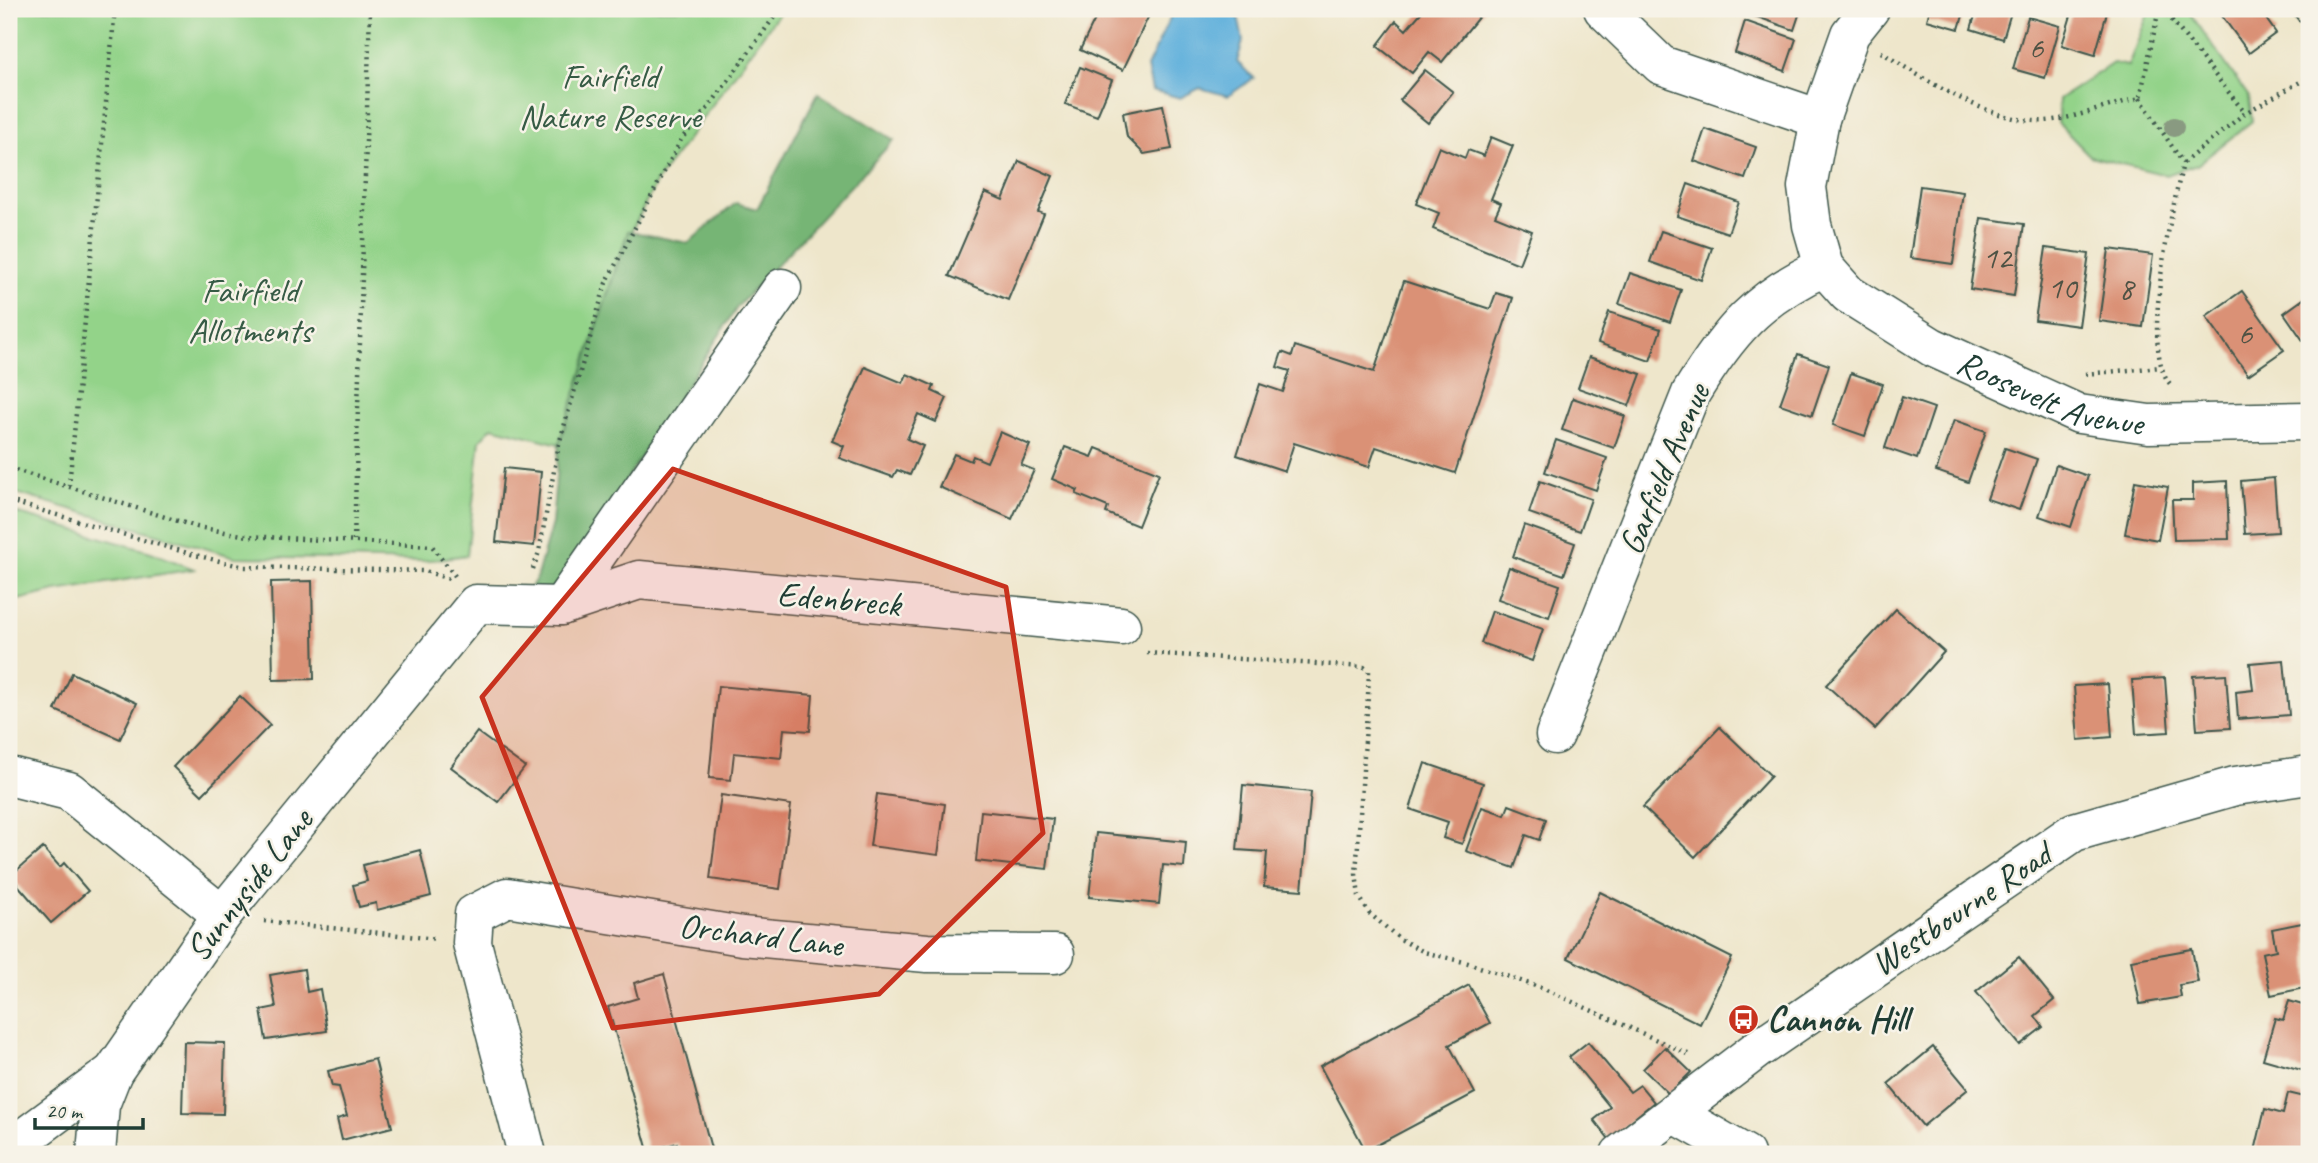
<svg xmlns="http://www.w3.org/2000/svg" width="2318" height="1163" font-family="Caveat,sans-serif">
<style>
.green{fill:#93d389;stroke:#59885e;stroke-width:2}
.forest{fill:#76b575;stroke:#4a7954;stroke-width:2}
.water{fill:#62b1dc;stroke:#407788;stroke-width:2}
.building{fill:#da9176}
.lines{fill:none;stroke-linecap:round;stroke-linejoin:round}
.minor-casing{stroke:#3e564b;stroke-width:41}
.path{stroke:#3e564b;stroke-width:4.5;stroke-dasharray:2 5;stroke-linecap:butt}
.minor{stroke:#fff;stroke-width:38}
.tree{fill:#899a81}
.marked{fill:#c8321e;fill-opacity:0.2;stroke:#c8321e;stroke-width:5;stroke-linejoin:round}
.labels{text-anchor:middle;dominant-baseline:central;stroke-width:5;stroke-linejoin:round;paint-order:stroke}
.number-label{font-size:32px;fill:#4e5244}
.park-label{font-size:35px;fill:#365b45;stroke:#f7f3e8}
.street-label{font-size:35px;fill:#1f3d34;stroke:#f7f3e8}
.poi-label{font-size:35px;font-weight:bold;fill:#1f3d34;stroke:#f7f3e8;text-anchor:start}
</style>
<rect width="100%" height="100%" fill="#f7f3e8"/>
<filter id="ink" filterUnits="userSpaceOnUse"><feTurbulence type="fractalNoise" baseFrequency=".0143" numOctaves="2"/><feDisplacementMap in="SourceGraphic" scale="14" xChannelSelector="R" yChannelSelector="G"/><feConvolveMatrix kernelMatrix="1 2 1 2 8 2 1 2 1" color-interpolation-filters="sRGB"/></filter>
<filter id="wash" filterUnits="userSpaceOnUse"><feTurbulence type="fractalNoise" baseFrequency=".00686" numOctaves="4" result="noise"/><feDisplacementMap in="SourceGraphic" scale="28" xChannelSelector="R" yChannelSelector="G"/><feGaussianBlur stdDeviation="1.57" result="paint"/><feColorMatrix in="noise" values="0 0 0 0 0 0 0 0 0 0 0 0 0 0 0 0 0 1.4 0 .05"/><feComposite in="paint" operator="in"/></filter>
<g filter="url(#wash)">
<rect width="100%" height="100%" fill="#eee6cb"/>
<g class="green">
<path d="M9 9H782L657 181 621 252 559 444 492 427 480 440 467 555 423 561 235 557 9 491Z"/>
<path d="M2150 9H2187L2249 97 2252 121 2197 165 2166 175 2090 156 2058 123 2059 99 2113 63 2128 66Z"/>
<path d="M9 511 151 552 194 569 56 591 9 602Z"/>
</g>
<path class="forest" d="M818 93 894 140 738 306 563 578 561 606 519 605 536 579 552 523 559 444 628 231 688 243 736 203 757 209Z"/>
<path class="water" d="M1174 9 1237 10 1243 41 1237 62 1254 78 1228 96 1200 88 1180 98 1152 90 1147 67Z"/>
<g id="blocks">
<g class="building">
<path d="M1100 9H1152L1123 70 1080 50Z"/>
<path d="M1424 9H1485L1442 62 1429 52 1412 73 1377 46 1396 21 1406 30Z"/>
<path d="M1744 9H1801L1794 30 1743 12Z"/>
<path d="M1930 9H1965L1959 29 1927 20Z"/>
<path d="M1977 9H2012L2003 39 1971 29Z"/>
<path d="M2073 9H2108L2095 55 2062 45Z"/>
<path d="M2217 9H2259L2276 33 2249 53Z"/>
<path d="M2290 9H2309V14L2299 21Z"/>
<path d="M2028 17 2060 26 2045 78 2013 69Z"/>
<path d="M1745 21 1796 39 1785 71 1735 53Z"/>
<path d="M1080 67 1112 80 1097 116 1065 104Z"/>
<path d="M1425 70 1453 92 1428 123 1400 100Z"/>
<path d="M1163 105 1172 149 1144 154 1127 137 1123 113Z"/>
<path d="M1705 129 1756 147 1745 179 1694 161Z"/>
<path d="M1491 137 1513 146 1491 199 1501 203 1495 216 1532 231 1519 264 1433 229 1439 213 1416 204 1439 147 1465 158 1468 150 1484 156Z"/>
<path d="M1019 161 1053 176 1038 212 1044 214 1008 300 949 276 985 192 1003 200Z"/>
<path d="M1688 184 1739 202 1728 233 1677 216Z"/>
<path d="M1920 186 1963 192 1953 264 1910 258Z"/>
<path d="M1981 218 2024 224 2014 296 1970 289Z"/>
<path d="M1661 231 1712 248 1701 280 1650 262Z"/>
<path d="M2046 248 2089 254 2079 326 2035 320Z"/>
<path d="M2109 249 2153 255 2143 327 2099 321Z"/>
<path d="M1630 273 1681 290 1670 322 1619 304Z"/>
<path d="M1404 281 1490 309 1496 293 1513 298 1455 473 1376 447 1369 467 1294 443 1285 471 1237 455 1260 384 1283 392 1290 371 1277 367 1282 352 1292 356 1295 346 1374 372Z"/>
<path d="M2242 291 2284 350 2248 375 2206 316Z"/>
<path d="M2309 295V349L2284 313Z"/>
<path d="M1609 312 1661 329 1650 361 1598 343Z"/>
<path d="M1798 354 1829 365 1812 415 1780 404Z"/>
<path d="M1589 357 1641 374 1629 406 1578 388Z"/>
<path d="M865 367 903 383 907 374 934 386 932 391 947 398 936 422 918 414 907 439 923 446 910 475 897 470 893 477 839 458 844 446 832 441Z"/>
<path d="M1851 373 1883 384 1865 436 1833 425Z"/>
<path d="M1902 397 1934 408 1917 459 1885 448Z"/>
<path d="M1573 398 1625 416 1614 448 1562 430Z"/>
<path d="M1954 420 1986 431 1968 482 1936 471Z"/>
<path d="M1000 432 1030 445 1021 465 1034 470 1012 519 939 487 954 454 971 461 973 456 987 462Z"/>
<path d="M1556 440 1607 458 1596 490 1545 472Z"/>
<path d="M1065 447 1092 457 1096 448 1159 473 1138 526 1106 513 1108 507 1076 494 1078 490 1052 479Z"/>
<path d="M2005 448 2037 459 2019 510 1987 499Z"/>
<path d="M2056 465 2088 476 2071 527 2039 516Z"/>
<path d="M504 468 541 472 534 546 496 542Z"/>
<path d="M2274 478 2278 532 2245 534 2241 481Z"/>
<path d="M1540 481 1591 499 1580 531 1529 513Z"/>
<path d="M2135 481 2168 487 2158 540 2125 534Z"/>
<path d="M2227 481 2229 539 2174 540 2172 500H2193V483Z"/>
<path d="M2309 481V535H2307L2303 482Z"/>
<path d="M1524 525 1575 543 1564 575 1513 557Z"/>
<path d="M1509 567 1560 585 1549 617 1498 599Z"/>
<path d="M312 581 314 679 273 680 271 582Z"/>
<path d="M1896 609 1944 652 1875 729 1826 685Z"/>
<path d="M1492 611 1543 629 1532 661 1481 643Z"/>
<path d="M2284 660 2289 715 2238 719 2236 692 2253 690 2250 663Z"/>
<path d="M72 673 137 703 120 739 55 710Z"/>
<path d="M2226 674 2230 728 2197 730 2193 676Z"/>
<path d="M2165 678 2169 732 2136 734 2132 680Z"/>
<path d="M2108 684 2112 737 2078 740 2074 686Z"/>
<path d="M718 686 813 695 810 731 784 729 781 758 734 753 731 780 709 778Z"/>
<path d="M240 696 270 725 202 795 173 767Z"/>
<path d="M1720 727 1771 776 1695 857 1643 807Z"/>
<path d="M477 732 525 767 498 802 451 767Z"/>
<path d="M1425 763 1483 783 1462 844 1443 838 1448 822 1410 809Z"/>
<path d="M1243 785 1311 792 1302 890 1264 887 1267 852 1237 850Z"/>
<path d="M877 794 945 804 938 855 870 846Z"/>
<path d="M721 795 791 805 780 889 710 879Z"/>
<path d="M1509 805 1546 819 1539 840 1526 835 1514 868 1466 851 1482 807 1505 815Z"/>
<path d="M981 811 1053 819 1047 869 976 861Z"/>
<path d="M1096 833 1186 842 1184 867 1163 865 1159 904 1089 897Z"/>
<path d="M43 848 60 867 64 863 88 891 51 923 10 876Z"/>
<path d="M420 850 431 896 377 910 376 903 359 907 353 885 367 881 363 865Z"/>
<path d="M1600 892 1732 958 1700 1024 1568 958Z"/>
<path d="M2307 922 2309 987 2271 995 2262 953 2276 950 2272 929Z"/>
<path d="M2192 949 2198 982 2179 985 2181 997 2140 1004 2131 960Z"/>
<path d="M2019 957 2054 1000 2035 1016 2043 1027 2020 1045 1976 992Z"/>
<path d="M304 969 307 992 320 989 327 1031 266 1040 261 1010 276 1007 270 975Z"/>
<path d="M664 974 712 1152 704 1154H680L677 1143 648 1151 608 1007 638 998 634 983Z"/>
<path d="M1469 985 1490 1023 1449 1045 1475 1093 1366 1151 1320 1066Z"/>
<path d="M2289 1001 2309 1007 2308 1072 2263 1059 2275 1018 2283 1020Z"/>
<path d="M184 1042 225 1043 223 1114 182 1113Z"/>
<path d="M1588 1042 1630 1092 1640 1085 1654 1102 1609 1139 1594 1120 1610 1107 1569 1057Z"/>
<path d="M1665 1047 1691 1072 1669 1094 1643 1069Z"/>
<path d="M1933 1047 1968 1089 1923 1126 1888 1084Z"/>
<path d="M375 1059 392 1127 342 1140 337 1119 347 1116 339 1087 332 1086 328 1071Z"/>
<path d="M2288 1093 2309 1098V1137L2305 1154 2255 1151 2265 1109 2283 1114Z"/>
</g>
</g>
</g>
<g filter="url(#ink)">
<use href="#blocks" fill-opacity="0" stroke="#3e564b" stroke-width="2"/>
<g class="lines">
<defs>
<g id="minor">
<path d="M1603 9 1661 65 1820 119"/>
<path id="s1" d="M1870 9 1850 34 1820 119 1807 187 1812 225 1824 267 1848 294 1932 347 2079 414 2149 424 2309 421"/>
<path d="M561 606 782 288"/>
<path d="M1555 735 1691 393C1729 331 1757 298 1824 267"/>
<path d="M9 776 69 791 222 915"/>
<path d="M1675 1114 1745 1154"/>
<path d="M9 1149 113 1072 222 915 476 604 561 606 639 580 1121 626"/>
<path d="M96 1154 100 1105 113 1072"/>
<path d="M527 1154 472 943 474 914 507 897 742 936 927 953 1055 954"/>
<path d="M1620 1154 1759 1048 2074 832 2235 786 2309 775"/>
</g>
</defs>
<use href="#minor" class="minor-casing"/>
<g class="path">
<path d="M2163 9 2245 113"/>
<path d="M1881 52C1924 79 1992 124 2045 121 2074 119 2111 104 2140 98L2159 9"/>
<path d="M2140 98 2183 163C2173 209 2137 351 2172 386"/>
<path d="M2183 163 2245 113 2309 77"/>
<path d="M2085 374 2161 367"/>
<path d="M9 468 197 527 248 536 432 546 455 576"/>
<path d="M69 486 115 9"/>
<path d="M9 501 191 554 244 567 425 571 449 579"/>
<path d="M354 541 370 9"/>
<path d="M533 569 539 552 559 444 606 283 682 138 709 107 780 9"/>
<path d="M1147 653 1364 667 1369 671 1368 696 1356 874 1359 896 1369 913 1400 939 1424 952 1468 963 1544 989 1688 1054"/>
<path d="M264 921 437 939"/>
</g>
<use href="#minor" class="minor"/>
</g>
<circle class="tree" cx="2174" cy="127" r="10"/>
</g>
<path class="marked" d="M673 469 1006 587 1043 833 879 994 613 1028 482 697Z"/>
<defs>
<symbol id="bus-disc" viewBox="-11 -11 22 22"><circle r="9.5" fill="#c8321e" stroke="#f7f3e8"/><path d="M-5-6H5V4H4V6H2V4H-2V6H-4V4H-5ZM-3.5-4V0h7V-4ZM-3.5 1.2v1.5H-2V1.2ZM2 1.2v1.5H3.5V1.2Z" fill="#fff"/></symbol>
</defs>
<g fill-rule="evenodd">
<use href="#bus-disc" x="1726" y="1002" width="35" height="35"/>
</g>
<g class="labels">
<g class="number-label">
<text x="2036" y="47">6</text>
<text x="1997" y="257">12</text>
<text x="2062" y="287">10</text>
<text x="2126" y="288">8</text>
<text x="2245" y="333">6</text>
</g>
<g class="park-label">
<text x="610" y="76">Fairfield<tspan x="610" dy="40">Nature Reserve</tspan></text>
<text x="250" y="290">Fairfield<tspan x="250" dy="40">Allotments</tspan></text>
</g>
<g class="street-label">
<text stroke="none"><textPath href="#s1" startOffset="537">Roosevelt Avenue</textPath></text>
<text transform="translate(1664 469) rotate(-67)">Garfield Avenue</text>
<text transform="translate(839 599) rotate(5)">Edenbreck</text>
<text transform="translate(249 885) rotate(-52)">Sunnyside Lane</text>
<text transform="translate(1961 909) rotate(-34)">Westbourne Road</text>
<text transform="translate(761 935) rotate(7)">Orchard Lane</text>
</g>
<g class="poi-label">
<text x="1767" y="1019">Cannon Hill</text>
</g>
</g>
<rect width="2318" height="1163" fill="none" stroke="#f7f3e8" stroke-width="35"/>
<path d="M35 1118v10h108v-10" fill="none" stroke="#1f3d34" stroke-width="3.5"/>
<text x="46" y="1118" font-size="21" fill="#1f3d34" stroke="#f7f3e8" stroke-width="5" paint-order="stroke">20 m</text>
</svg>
